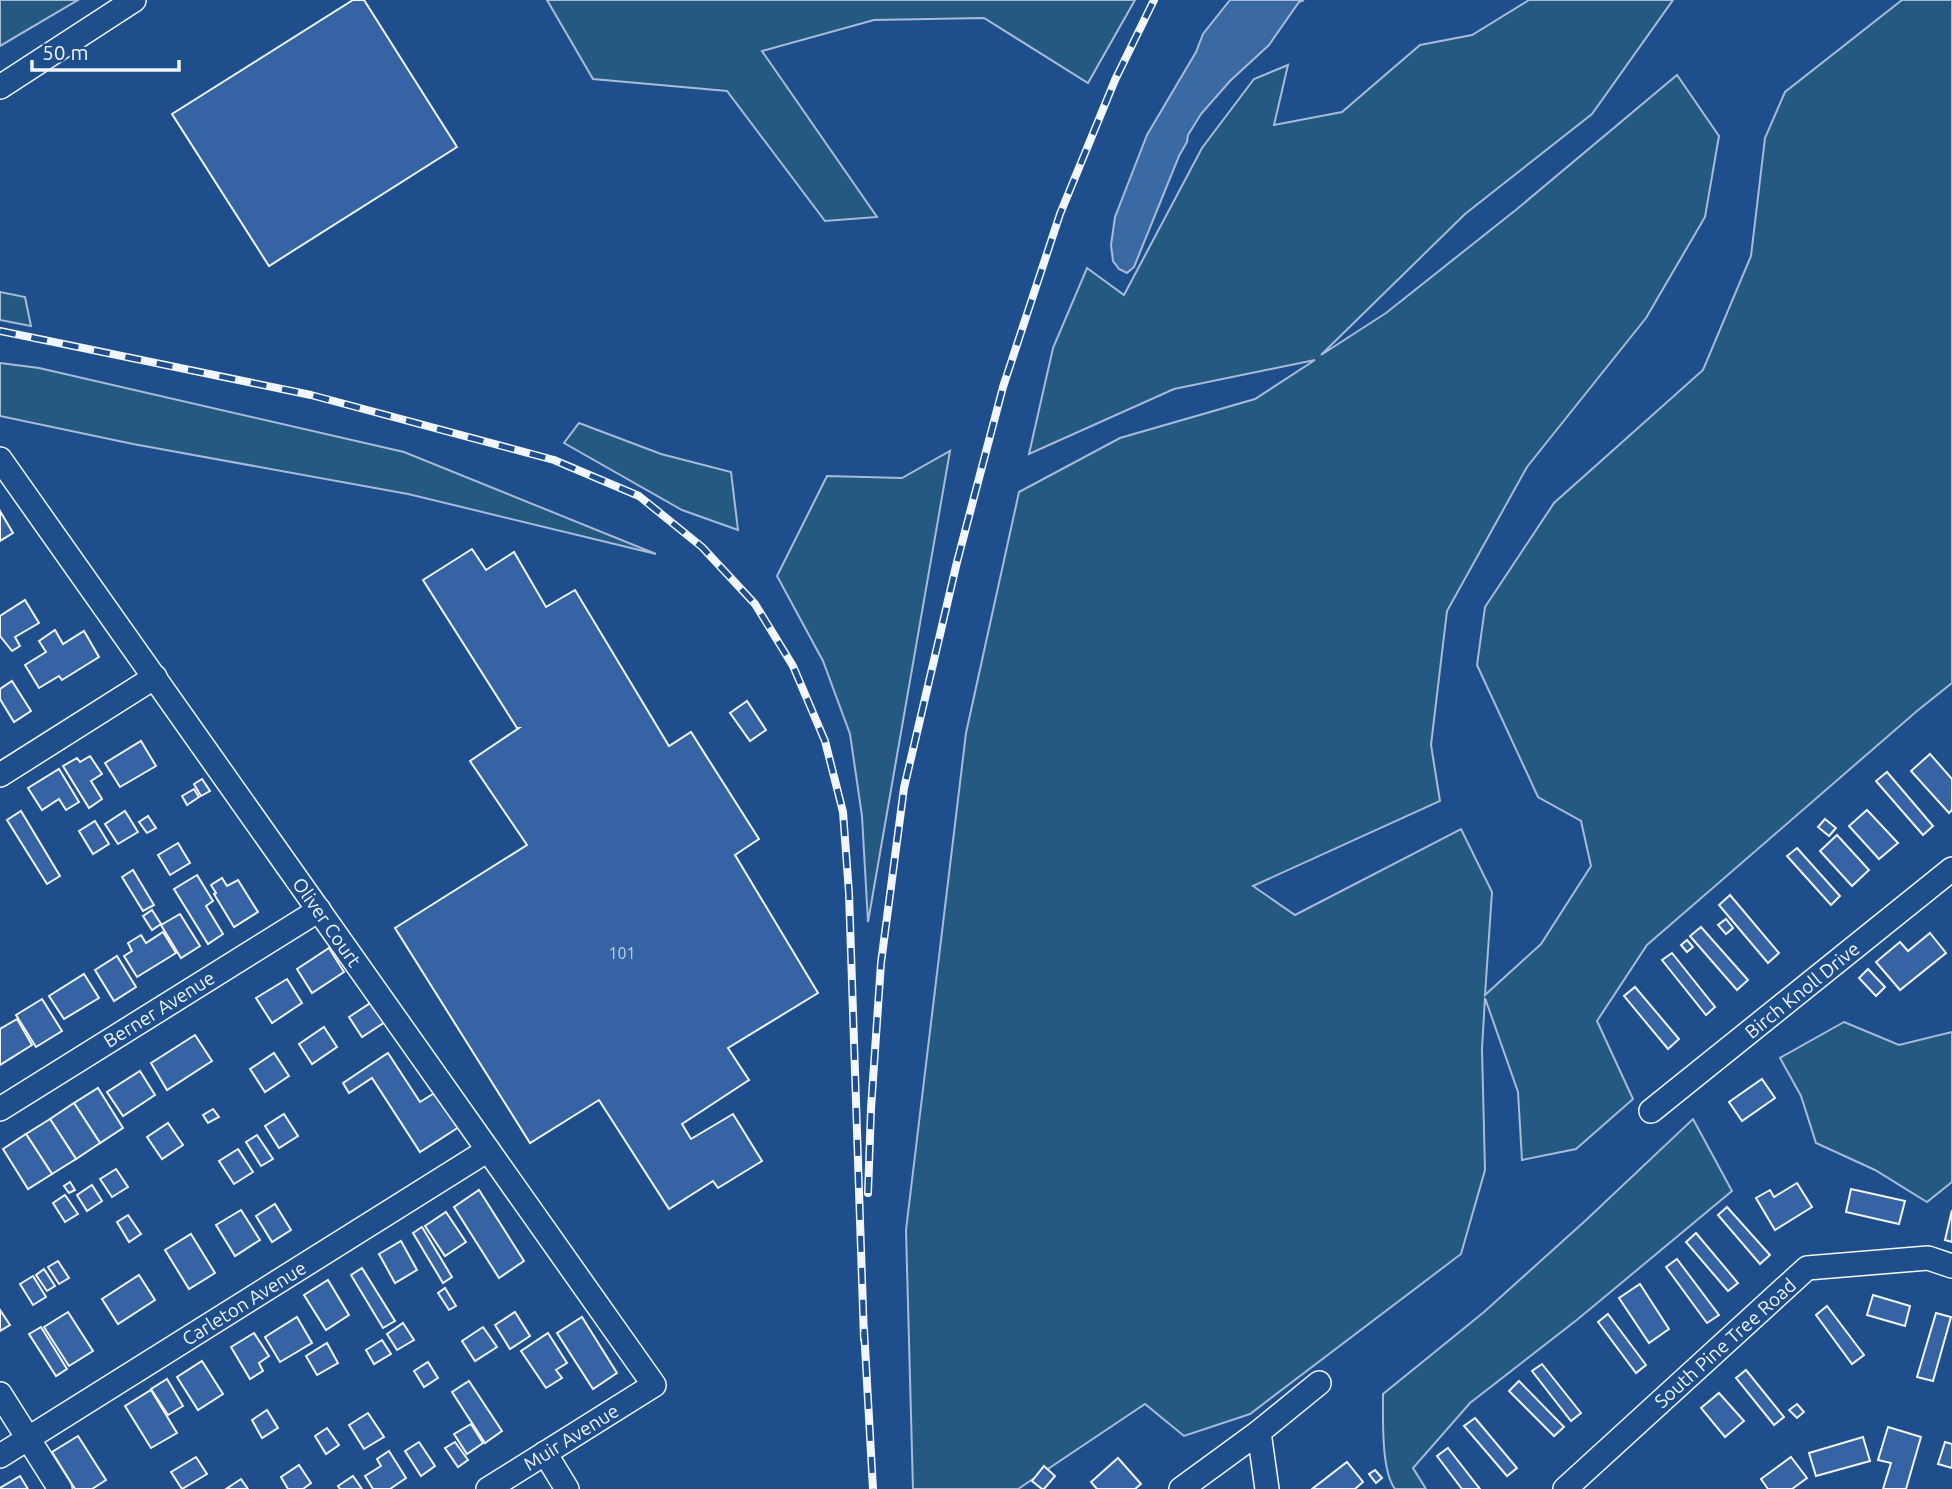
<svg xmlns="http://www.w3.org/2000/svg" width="1952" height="1489" font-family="Ubuntu,sans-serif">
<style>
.green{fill:#245a82;stroke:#a8bbd7;stroke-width:2}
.water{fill:#3b69a3;stroke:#a8bbd7;stroke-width:2}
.building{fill:#3563a3;stroke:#f2f6ff;stroke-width:2}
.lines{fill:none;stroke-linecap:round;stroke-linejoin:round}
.minor-casing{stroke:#f2f6ff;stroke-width:26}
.minor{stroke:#1f4e8c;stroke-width:23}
.rail-casing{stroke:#f2f6ff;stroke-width:8}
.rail{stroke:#1f4e8c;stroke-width:5;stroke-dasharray:16;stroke-linecap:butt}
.labels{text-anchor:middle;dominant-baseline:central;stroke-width:5;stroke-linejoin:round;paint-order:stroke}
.number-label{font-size:16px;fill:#c3d1e8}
.street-label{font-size:19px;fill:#f2f6ff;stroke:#1f4e8c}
</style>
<rect width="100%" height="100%" fill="#1f4e8c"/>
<g class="green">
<path d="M0 0H78L0 46Z"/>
<path d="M547 0H1135L1088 83 984 18 874 20 762 51 877 217 825 221 727 91 593 79Z"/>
<path d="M1529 0H1673L1592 114 1465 214 1321 355 1386 313 1517 209 1677 75 1719 136 1705 217 1646 318 1527 467 1447 611 1431 745 1440 801 1253 886 1295 915 1461 829 1492 892 1485 995 1541 944 1591 866 1581 821 1538 797 1477 665 1485 607 1554 503 1703 370 1751 256 1765 138 1785 92 1902 0H1952V683L1917 711 1647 945 1597 1021 1633 1099 1576 1149 1522 1160 1518 1092 1485 998 1482 1049 1485 1170 1461 1254 1250 1414 1184 1436 1145 1404 1018 1489H913L906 1230 966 733 1019 492 1120 438 1255 399 1315 360 1174 389 1029 454 1053 348 1087 268 1124 295 1202 148 1254 79 1288 65 1274 125 1342 112 1420 45 1472 35Z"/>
<path d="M0 292 25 297 31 326 0 320Z"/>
<path d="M0 363 39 368 404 452 656 554 408 494 133 444 0 416Z"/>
<path d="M579 423 661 454 731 472 738 530 682 510 564 443Z"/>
<path d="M950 451 868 922 862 816 850 734 823 661 777 576 827 476 902 478Z"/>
<path d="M1844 1022 1899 1045 1952 1032V1182L1927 1202 1875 1170 1816 1143 1801 1096 1780 1058Z"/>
<path d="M1693 1119 1732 1191 1578 1319 1470 1403 1413 1468 1426 1489H1395C1381 1471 1383 1417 1383 1394L1484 1312 1585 1221Z"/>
</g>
<path class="water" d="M1230 0H1304L1299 2 1269 45 1230 81 1201 114 1188 135 1187 142 1179 156 1134 267 1127 273 1119 269 1113 261 1111 245 1115 217 1147 135 1196 52 1203 34Z"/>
<g class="building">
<path d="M353 0H364L457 147 269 266 172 114Z"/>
<path d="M0 511 13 533 0 541Z"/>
<path d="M472 549 486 570 514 552 546 607 575 590 669 746 691 732 759 839 735 855 818 993 728 1048 749 1080 682 1124 691 1139 733 1114 762 1161 718 1188 713 1181 669 1209 599 1100 530 1143 395 928 527 845 470 761 519 728H517L423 580Z"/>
<path d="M25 600 39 623 15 637 20 646 12 651 0 636V616Z"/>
<path d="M55 630 63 644 84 631 99 657 62 680 59 676 39 688 25 665 46 652 39 641Z"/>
<path d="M12 681 31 711 14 722 0 699V689Z"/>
<path d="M747 701 766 730 750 741 730 713Z"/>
<path d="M141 741 156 766 120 787 105 763Z"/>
<path d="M1930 754 1952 779V810L1949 813 1911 771Z"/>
<path d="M90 756 102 774 91 781 102 799 89 808 63 766 77 758 80 762Z"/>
<path d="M59 769 79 802 66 810 59 799 42 810 28 788Z"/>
<path d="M1887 772 1933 826 1923 835 1876 781Z"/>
<path d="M202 779 210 791 201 796 194 784Z"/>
<path d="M194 789 199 797 187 805 182 796Z"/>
<path d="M1867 810 1898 843 1879 859 1849 826Z"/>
<path d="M21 811 60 876 47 884 7 820Z"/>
<path d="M125 811 138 832 118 844 105 824Z"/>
<path d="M148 816 156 828 147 833 139 822Z"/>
<path d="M1825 819 1836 828 1829 836 1818 827Z"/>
<path d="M95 821 109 844 93 854 79 831Z"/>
<path d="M1837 835 1869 870 1852 886 1820 851Z"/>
<path d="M178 843 190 863 170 875 158 855Z"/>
<path d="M1797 848 1840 896 1831 905 1787 856Z"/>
<path d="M133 870 154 905 143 911 122 877Z"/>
<path d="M197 875 213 901 206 906 223 934 208 944 174 889Z"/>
<path d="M222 878 227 886 238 880 258 912 234 927 214 894 216 893 211 885Z"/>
<path d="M1730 895 1779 953 1768 963 1719 905Z"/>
<path d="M152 910 161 924 152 930 143 916Z"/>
<path d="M180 914 200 946 181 958 161 925Z"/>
<path d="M1726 919 1733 928 1726 934 1718 925Z"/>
<path d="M1701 927 1748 980 1737 990 1690 936Z"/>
<path d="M163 932 176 953 137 977 124 956 132 951 128 943 141 935 146 943Z"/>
<path d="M1930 933 1946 953 1900 990 1876 962 1900 942 1908 951Z"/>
<path d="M1687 940 1693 947 1687 952 1681 945Z"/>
<path d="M329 948 344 972 312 993 297 969Z"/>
<path d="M1672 953 1715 1007 1706 1015 1662 960Z"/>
<path d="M117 956 136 987 114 1001 95 970Z"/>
<path d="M1868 969 1885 987 1876 996 1859 978Z"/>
<path d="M84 974 99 998 64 1019 49 996Z"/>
<path d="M287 979 302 1003 272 1023 256 998Z"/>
<path d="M1635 987 1679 1039 1668 1049 1624 996Z"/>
<path d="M42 999 62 1031 36 1047 16 1015Z"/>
<path d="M372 1002 385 1022 362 1037 349 1017Z"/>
<path d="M17 1019 32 1045 0 1065V1029Z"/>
<path d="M324 1027 337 1047 312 1064 299 1044Z"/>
<path d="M195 1035 212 1061 167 1090 151 1063Z"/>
<path d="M274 1053 289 1076 265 1092 250 1069Z"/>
<path d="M388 1053 420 1102 436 1092 459 1127 420 1152 372 1078 349 1093 343 1083Z"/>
<path d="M140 1071 155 1095 123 1116 107 1092Z"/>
<path d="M1762 1079 1775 1098 1742 1121 1729 1102Z"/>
<path d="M98 1088 123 1128 100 1143 74 1103Z"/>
<path d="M74 1103 100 1143 76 1159 50 1119Z"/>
<path d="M213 1109 219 1117 208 1123 203 1115Z"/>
<path d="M284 1114 298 1136 279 1148 265 1126Z"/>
<path d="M50 1119 76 1159 52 1174 26 1134Z"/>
<path d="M168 1123 183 1145 162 1159 147 1137Z"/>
<path d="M26 1134 52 1174 28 1189 3 1149Z"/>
<path d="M257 1135 273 1159 261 1166 246 1142Z"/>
<path d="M238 1149 253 1172 234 1184 219 1161Z"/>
<path d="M116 1169 128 1187 112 1197 100 1179Z"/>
<path d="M70 1182 75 1190 69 1193 64 1186Z"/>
<path d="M1797 1183 1812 1207 1775 1230 1756 1198 1770 1190 1774 1197Z"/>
<path d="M92 1185 102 1201 87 1211 77 1195Z"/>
<path d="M1851 1189 1905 1201 1899 1224 1846 1212Z"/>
<path d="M479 1190 524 1261 499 1278 454 1207Z"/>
<path d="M65 1195 78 1214 65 1222 53 1203Z"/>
<path d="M275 1204 291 1230 272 1242 256 1216Z"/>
<path d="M1727 1207 1770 1255 1760 1264 1718 1215Z"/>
<path d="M241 1210 260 1240 235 1256 216 1225Z"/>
<path d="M1952 1210V1242L1945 1240Z"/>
<path d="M446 1212 466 1242 445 1256 425 1226Z"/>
<path d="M128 1215 141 1234 129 1242 117 1222Z"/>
<path d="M422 1227 452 1277 443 1283 413 1233Z"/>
<path d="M1696 1233 1738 1283 1728 1291 1686 1242Z"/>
<path d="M191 1234 215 1273 189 1289 165 1250Z"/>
<path d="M401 1241 417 1270 395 1283 379 1254Z"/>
<path d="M1677 1259 1719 1315 1707 1323 1666 1267Z"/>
<path d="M58 1261 69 1278 59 1284 48 1267Z"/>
<path d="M362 1268 395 1321 383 1328 351 1275Z"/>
<path d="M44 1269 55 1286 47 1291 36 1275Z"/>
<path d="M139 1275 155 1300 118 1324 102 1299Z"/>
<path d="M33 1276 46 1297 33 1305 20 1284Z"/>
<path d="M328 1280 349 1315 326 1330 304 1295Z"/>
<path d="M1640 1284 1669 1329 1649 1343 1619 1298Z"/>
<path d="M445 1288 456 1306 449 1310 438 1293Z"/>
<path d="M1873 1295 1910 1306 1905 1326 1867 1315Z"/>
<path d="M1827 1306 1864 1355 1852 1364 1816 1315Z"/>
<path d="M0 1310 10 1325 0 1331Z"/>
<path d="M68 1312 93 1351 69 1366 44 1327Z"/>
<path d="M515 1312 530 1336 510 1349 495 1325Z"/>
<path d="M1936 1313 1951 1317 1933 1381 1917 1377Z"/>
<path d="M1608 1314 1646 1365 1636 1373 1598 1322Z"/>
<path d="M297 1317 312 1343 280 1362 265 1337Z"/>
<path d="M582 1317 617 1373 593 1389 557 1333Z"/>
<path d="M403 1323 414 1340 397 1350 387 1334Z"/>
<path d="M41 1327 67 1369 56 1376 29 1334Z"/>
<path d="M483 1327 497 1347 475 1361 462 1341Z"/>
<path d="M254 1333 269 1356 259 1363 263 1371 250 1379 231 1347Z"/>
<path d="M548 1333 567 1363 556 1370 562 1378 546 1388 521 1351Z"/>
<path d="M382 1340 391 1354 374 1364 366 1350Z"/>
<path d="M327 1343 338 1363 317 1375 306 1356Z"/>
<path d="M202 1361 223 1394 198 1410 177 1377Z"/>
<path d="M428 1362 438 1378 424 1387 414 1371Z"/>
<path d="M1542 1364 1581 1413 1571 1421 1532 1371Z"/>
<path d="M1746 1370 1784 1417 1774 1425 1736 1378Z"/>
<path d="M167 1379 183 1406 168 1415 151 1389Z"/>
<path d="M469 1381 502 1431 485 1443 452 1392Z"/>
<path d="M1519 1381 1564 1427 1554 1436 1509 1391Z"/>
<path d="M151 1390 177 1433 151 1448 125 1406Z"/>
<path d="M1719 1393 1744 1421 1725 1437 1701 1408Z"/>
<path d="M1797 1404 1804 1412 1797 1418 1789 1410Z"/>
<path d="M267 1410 278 1428 262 1438 252 1420Z"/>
<path d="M368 1413 384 1437 364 1449 349 1425Z"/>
<path d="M1475 1418 1517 1468 1507 1476 1464 1426Z"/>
<path d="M471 1424 483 1443 467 1454 454 1434Z"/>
<path d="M1888 1427 1921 1437 1906 1489H1883L1891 1463 1878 1460Z"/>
<path d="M327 1428 339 1445 326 1454 315 1436Z"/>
<path d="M78 1436 106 1480 92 1489H75L52 1452Z"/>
<path d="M1863 1437 1870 1461 1816 1476 1809 1453Z"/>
<path d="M419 1442 435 1466 421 1476 405 1451Z"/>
<path d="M455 1442 468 1460 458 1467 445 1448Z"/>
<path d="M1945 1442 1952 1444V1468L1938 1464Z"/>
<path d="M1448 1448 1480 1489H1462L1437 1456Z"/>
<path d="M389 1451 406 1478 390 1489H373L365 1476 381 1466 377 1459Z"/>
<path d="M196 1457 207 1474 182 1489 171 1472Z"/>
<path d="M1791 1457 1807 1478 1792 1489H1768L1761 1479Z"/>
<path d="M1118 1458 1141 1484 1135 1489H1097L1091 1482Z"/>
<path d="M1347 1462 1363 1482 1355 1489H1312Z"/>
<path d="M299 1465 311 1483 303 1489H288L281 1477Z"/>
<path d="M1044 1466 1055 1476 1044 1489H1042L1032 1481Z"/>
<path d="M1375 1470 1382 1478 1376 1483 1369 1474Z"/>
<path d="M20 1476 28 1489H0V1488Z"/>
<path d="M353 1476 362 1489H340L338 1486Z"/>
<path d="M241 1479 248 1489H226Z"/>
</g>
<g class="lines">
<defs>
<g id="minor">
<path d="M0 87 134 0"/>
<path d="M0 459 654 1385 488 1489"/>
<path d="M0 775 155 677"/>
<path d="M0 1109 319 910"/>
<path d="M1651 1111 1952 869"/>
<path d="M0 1394 60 1489"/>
<path d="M1259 1432 1267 1489"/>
<path d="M545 1453 567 1489"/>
<path d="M0 1456 488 1150"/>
<path d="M1181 1489 1259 1432 1319 1383"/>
<path d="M1565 1489 1807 1268 1928 1258 1952 1266"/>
</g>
</defs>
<use href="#minor" class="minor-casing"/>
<use href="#minor" class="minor"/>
<defs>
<g id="rail">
<path d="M0 331 311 395 554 460 639 496 702 547 755 604 793 666 825 741 843 812 849 893 864 1339"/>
<path d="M868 1193 871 1109 881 963 904 788 957 562 1003 387 1060 214 1115 80 1154 0"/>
<path d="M864 1329 873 1489"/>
</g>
</defs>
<use href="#rail" class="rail-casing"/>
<use href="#rail" class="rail"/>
</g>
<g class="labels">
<g class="number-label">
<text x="622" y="953">101</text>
</g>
<g class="street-label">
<text transform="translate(327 922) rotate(55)">Oliver Court</text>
<text transform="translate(1802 990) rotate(-39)">Birch Knoll Drive</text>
<text transform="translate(159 1009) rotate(-32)">Berner Avenue</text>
<text transform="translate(244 1303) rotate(-32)">Carleton Avenue</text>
<text transform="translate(1725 1343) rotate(-42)">South Pine Tree Road</text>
<text transform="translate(571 1437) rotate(-32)">Muir Avenue</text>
</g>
</g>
<path d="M32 60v10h147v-10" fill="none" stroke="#f2f6ff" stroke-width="3.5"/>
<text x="42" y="60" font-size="21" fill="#f2f6ff" stroke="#1f4e8c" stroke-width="5" paint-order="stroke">50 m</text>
</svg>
